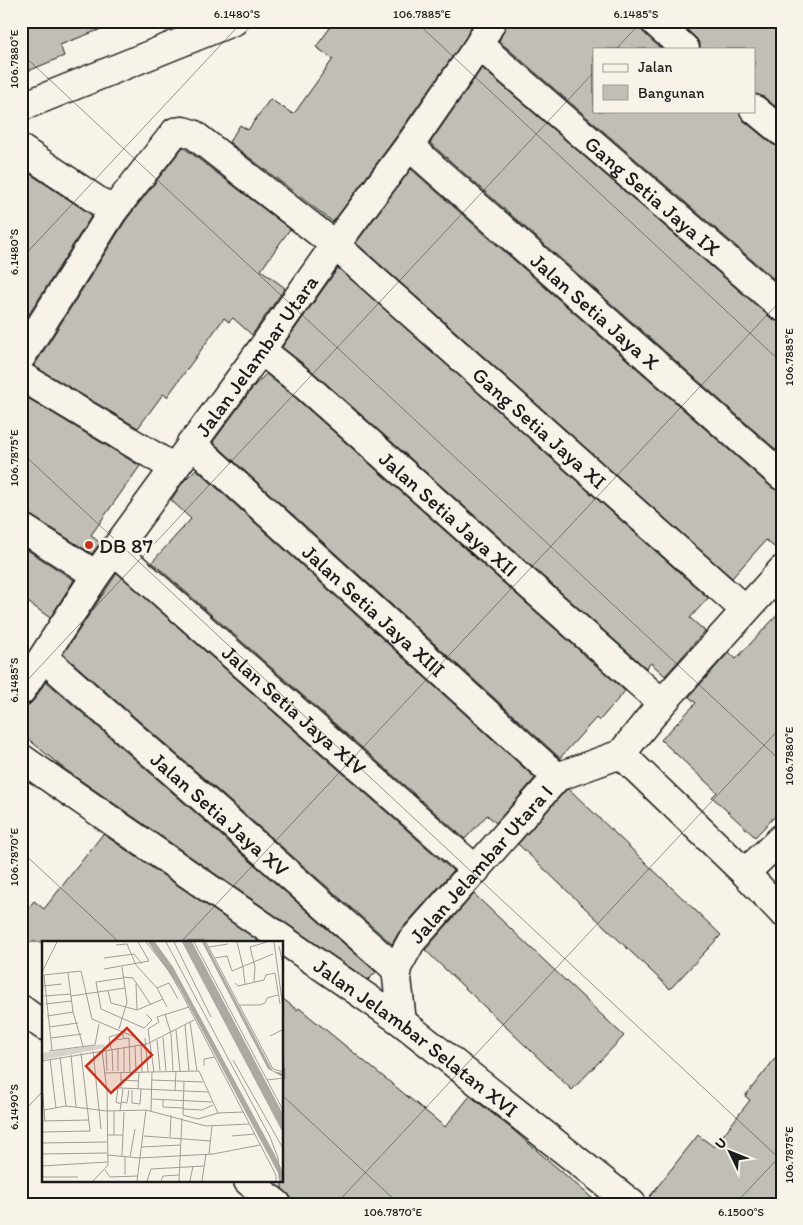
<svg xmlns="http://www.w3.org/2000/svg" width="803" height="1225" font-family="Itim,sans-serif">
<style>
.building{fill:#c0beb5;stroke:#1c1c1c}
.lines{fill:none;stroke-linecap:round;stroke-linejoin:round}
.minor-casing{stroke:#1c1c1c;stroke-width:31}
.minor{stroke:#f7f3e8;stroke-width:28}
.ticks{fill:none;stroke:#1c1c1c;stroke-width:1;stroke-opacity:0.45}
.poi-dot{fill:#c8321e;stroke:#f7f3e8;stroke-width:2}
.labels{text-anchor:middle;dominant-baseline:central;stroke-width:5;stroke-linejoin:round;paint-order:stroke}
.street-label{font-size:21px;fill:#1c1c1c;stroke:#f7f3e8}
.poi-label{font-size:21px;fill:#1c1c1c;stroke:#f7f3e8;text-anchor:start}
.inset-road{fill:none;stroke:#9f9d96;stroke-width:1}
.view{fill:#c8321e;fill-opacity:0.15;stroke:#c8321e;stroke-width:2.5}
.inset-edge{fill:none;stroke:#1c1c1c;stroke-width:2.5}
.neatline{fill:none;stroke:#1c1c1c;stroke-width:2}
.ticks-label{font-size:12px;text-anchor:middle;fill:#1c1c1c}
</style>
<rect width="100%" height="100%" fill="#f7f3e8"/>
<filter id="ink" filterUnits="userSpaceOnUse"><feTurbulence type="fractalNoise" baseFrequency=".02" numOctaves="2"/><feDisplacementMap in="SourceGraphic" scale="10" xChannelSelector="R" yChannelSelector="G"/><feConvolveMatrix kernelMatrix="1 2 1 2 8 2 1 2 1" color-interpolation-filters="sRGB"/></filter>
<g filter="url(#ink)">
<g class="building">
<path d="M21 21H116L117 23 60 45 64 56 21 74Z"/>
<path d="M335 21H474L466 37 396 137 333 222 229 142 240 125 248 130 270 99 293 114 296 111 333 59 316 47Z"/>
<path d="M508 21H639V26L643 32 661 49H594V111H739L744 121 772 144 782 147V286L499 41Z"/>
<path d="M678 21H782V112L764 97 754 94V49H700V44L696 38Z"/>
<path d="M482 68 772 319 782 322V455L430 143Z"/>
<path d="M183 147 290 229 261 270 285 288 252 335 233 318 229 322 224 318 167 397 163 394 138 428 34 366 126 220Z"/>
<path d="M21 168 92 215 21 327Z"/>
<path d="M411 169 772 488 782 491V554L766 540 732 578 356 243Z"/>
<path d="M338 268 708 598 690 618 705 631 665 676 651 663 646 668 311 370 282 347Z"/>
<path d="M266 374 291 394 625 691 599 721 596 718 560 758 213 442 254 386Z"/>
<path d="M21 394 140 466 91 535 100 543 92 554 29 514 21 511Z"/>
<path d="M196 469 535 778 496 823 487 815 465 839 152 562 191 519 171 500 183 482Z"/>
<path d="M21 546 74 580 50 618 21 597Z"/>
<path d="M117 573 453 871 399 932 392 944 63 654Z"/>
<path d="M782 610V809L755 837 712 797 717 792 661 740 696 703 689 697 729 652 736 659Z"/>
<path d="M46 681 376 972 368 980 63 768 21 733V707L29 705 34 700Z"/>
<path d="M569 789 721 935 670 989 518 844 566 790Z"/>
<path d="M103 834 260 942H21V917L34 901 44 909Z"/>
<path d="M474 894 624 1036 572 1090 425 950Z"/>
<path d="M282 998 297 1010 299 1008 445 1127 470 1096 512 1129 599 1204H292L291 1198 282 1188Z"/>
<path d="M782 1050V1204H647V1200L698 1135 714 1147 750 1100 745 1096Z"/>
</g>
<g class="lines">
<defs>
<g id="minor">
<path d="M654 21 685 49"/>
<path id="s1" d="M479 45 782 307"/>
<path d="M21 107 234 21"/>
<path d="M754 109 782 132"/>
<path id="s2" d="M409 146 782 476"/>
<path d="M21 149 113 211"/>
<path id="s3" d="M261 350 301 382 662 703"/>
<path id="s4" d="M21 357 113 211 175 132 183 131 193 134 335 245 745 610"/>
<path d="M21 376 174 468"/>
<path id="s5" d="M191 443 557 777"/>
<path d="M21 527 96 575"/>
<path id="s6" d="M114 550 476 870"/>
<path id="s7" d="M44 658 396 969"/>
<path id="s8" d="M21 691 96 575 261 350 335 245 409 146 479 45 492 21"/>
<path d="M621 754 745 873 782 912"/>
<path id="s9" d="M21 758 402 1022 632 1204"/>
<path d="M745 873 782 838"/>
<path d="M21 1009 44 1026"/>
<path id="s10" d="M402 1022 396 969 411 942 557 777 621 754 662 703 782 570"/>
<path d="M248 1181 277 1204"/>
</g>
</defs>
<use href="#minor" class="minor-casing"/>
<use href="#minor" class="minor"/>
</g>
</g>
<path class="ticks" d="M415 21 782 363M616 49 642 21M21 53 782 762M21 259 243 21M21 452 782 1161M21 687 594 72M21 851 119 942M181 942 782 299M282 1095 399 1204M21 1114 44 1090M336 1204 782 726M735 1204 782 1154"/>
<circle class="poi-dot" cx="89" cy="545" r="5"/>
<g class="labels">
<g class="street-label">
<text stroke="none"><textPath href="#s1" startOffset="230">Gang Setia Jaya IX</textPath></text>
<text stroke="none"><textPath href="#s2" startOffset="249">Jalan Setia Jaya X</textPath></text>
<text stroke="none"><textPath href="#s8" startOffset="410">Jalan Jelambar Utara</textPath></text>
<text stroke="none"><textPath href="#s4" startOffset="746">Gang Setia Jaya XI</textPath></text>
<text stroke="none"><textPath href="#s3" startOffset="249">Jalan Setia Jaya XII</textPath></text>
<text stroke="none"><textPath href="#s5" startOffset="248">Jalan Setia Jaya XIII</textPath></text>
<text stroke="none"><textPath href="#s6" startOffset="241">Jalan Setia Jaya XIV</textPath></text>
<text stroke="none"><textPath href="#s7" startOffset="235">Jalan Setia Jaya XV</textPath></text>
<text stroke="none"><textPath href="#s10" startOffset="189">Jalan Jelambar Utara I</textPath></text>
<text stroke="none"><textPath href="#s9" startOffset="484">Jalan Jelambar Selatan XVI</textPath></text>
</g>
<g class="poi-label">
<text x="99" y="545">DB 87</text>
</g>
</g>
<g transform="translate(42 941)">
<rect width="241" height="241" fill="#f7f3e8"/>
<path d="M62 103 63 107 0 119V112Z" fill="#d7d3cb"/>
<path d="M106 1H113L131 26 233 214 241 231V240H237L236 232 137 46ZM140 1H150L241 173V192ZM160 1H163L228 125 231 130 241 132V136L226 128Z" fill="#aca9a2"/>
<path class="inset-road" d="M104 1 127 30 142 57 234 234V240M124 1 228 196 236 217 238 240M132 1 169 76M152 1 242 171M164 1 231 128 242 131M195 1 201 26M232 1 242 74M74 4 85 3 94 24 115 47 125 66M237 5 242 29M167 6 186 3M62 17 92 13 100 23M173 17 185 15 190 30 231 13M201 26 203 43M62 28 107 20 96 1M0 31 15 1M26 32 31 71 41 105M233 32 238 63M81 36 91 37 109 64M81 37 54 41 59 68 102 87 110 79 104 73M212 41 213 26 208 6 225 1M193 42 196 45 222 39 224 34 233 32M94 43 95 69M1 45 20 43M115 47 127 42 136 58M66 50 69 62 95 69 121 58M2 55 29 53M29 55 83 47M3 63 30 60M197 64H218L223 62 225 57 236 54M123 73 129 93 131 130M5 75 31 71M148 81 155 130M143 84 147 130M7 86 36 82M77 88 85 61 80 26M134 89 138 130M228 95 242 88M121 96 124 130M9 97 40 93M103 97 106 131M73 99 87 97 88 131M115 99 118 130M99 104 100 131M93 105 94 131M82 106V131M76 107V130M69 108 67 96 80 92 82 97M70 108 71 130M10 109 2 34 39 30 50 78 95 97M64 109 65 130M7 110 53 104 57 83M51 110 59 188M29 114 34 166M18 116 24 165M8 118 14 167M191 119 242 209M0 120 105 103 152 79M162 125V118L173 116M112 131 106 88 117 81 115 76 147 66M63 132 157 130 176 172M79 139 97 140M110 139 161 141M225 139 242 137M142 140 141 174 156 178 176 172 201 171M0 145 3 180M79 147 166 151M79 147H76L74 161 79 163M79 147V131M96 148 97 131M90 149V162L98 163 99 148M133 149 134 130M109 158 170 161M121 158V166L142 167M79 161 85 162 87 149M141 168 160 169 171 164M2 169 24 165 65 170 104 169 164 185 207 183M72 170V194M78 170 81 148M109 170 110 131M0 180 47 179M0 191 48 190 39 112M65 194H81M102 195 169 200M190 195 213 193M128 196 129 174M0 202 65 201M100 206 138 204M0 213 65 212M167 213 170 185M65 214 98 217 171 213 218 204M80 215 82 171M88 216 93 188M0 225 65 221M63 229 68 236 96 235M83 234V215M0 236H36M51 240 66 224 65 151 60 109M95 240 104 169M105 240 109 228 162 225M119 240 121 235 137 234M137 240 140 177M148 240 151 225M160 240 164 213"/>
<path class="view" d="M85 87 110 114 69 152 44 125Z"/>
<rect width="241" height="241" class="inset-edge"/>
</g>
<rect width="803" height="1225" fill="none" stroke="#f7f3e8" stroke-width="55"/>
<rect x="593" y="48" width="162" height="65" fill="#f7f3e8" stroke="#9f9d96"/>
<rect x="603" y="64" width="25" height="8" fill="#f7f3e8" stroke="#9f9d96"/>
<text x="638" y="72" font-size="15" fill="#1c1c1c">Jalan</text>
<rect x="603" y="85" width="25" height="15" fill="#c0beb5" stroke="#9f9d96"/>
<text x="638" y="98" font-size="15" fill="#1c1c1c">Bangunan</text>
<g transform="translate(730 1152) rotate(313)" stroke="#f7f3e8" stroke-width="4" paint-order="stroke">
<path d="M0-4L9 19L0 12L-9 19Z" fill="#1c1c1c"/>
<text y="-8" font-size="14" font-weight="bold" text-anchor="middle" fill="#1c1c1c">U</text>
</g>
<rect x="28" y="28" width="748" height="1170" class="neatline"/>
<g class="ticks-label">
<text x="237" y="18">6.1480°S</text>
<text x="422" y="18">106.7885°E</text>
<text x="636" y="18">6.1485°S</text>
<text transform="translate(14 59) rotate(-90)" y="4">106.7880°E</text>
<text transform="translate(14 252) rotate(-90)" y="4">6.1480°S</text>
<text transform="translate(789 357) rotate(-90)" y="4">106.7885°E</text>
<text transform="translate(14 458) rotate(-90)" y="4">106.7875°E</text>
<text transform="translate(14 680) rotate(-90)" y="4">6.1485°S</text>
<text transform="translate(789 756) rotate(-90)" y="4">106.7880°E</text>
<text transform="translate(14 857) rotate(-90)" y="4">106.7870°E</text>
<text transform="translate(14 1107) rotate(-90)" y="4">6.1490°S</text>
<text transform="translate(789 1155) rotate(-90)" y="4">106.7875°E</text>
<text x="393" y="1216">106.7870°E</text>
<text x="741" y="1216">6.1500°S</text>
</g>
</svg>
